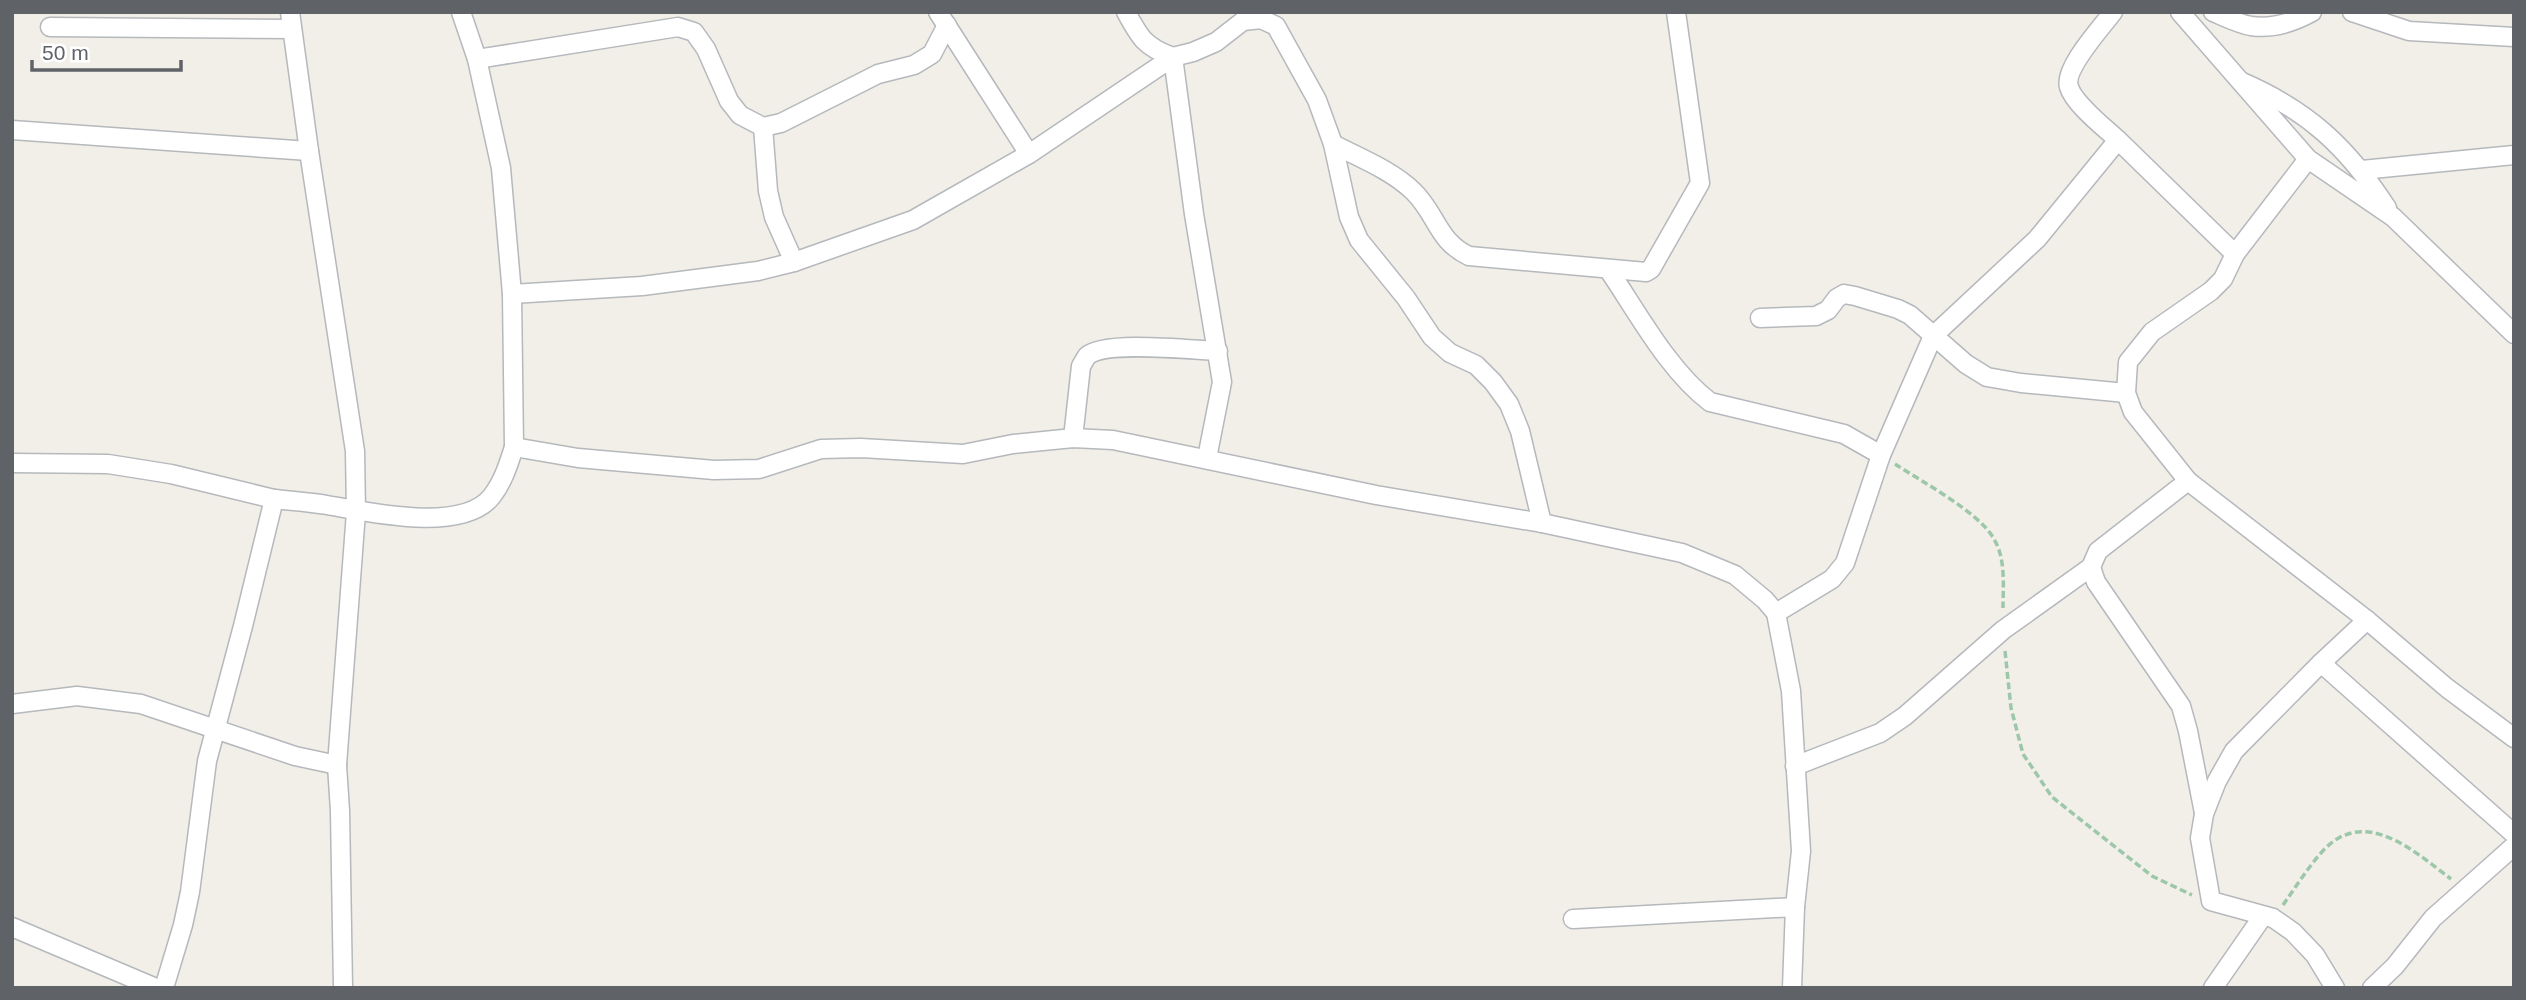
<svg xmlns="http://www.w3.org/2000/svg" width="2526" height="1000" font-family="Arial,sans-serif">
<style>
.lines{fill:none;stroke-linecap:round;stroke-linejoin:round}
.street-casing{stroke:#b5b8bc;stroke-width:21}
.path{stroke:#9cc7a9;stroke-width:3.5;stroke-dasharray:7 3.5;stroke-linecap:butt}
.street{stroke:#fff;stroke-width:18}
</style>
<rect width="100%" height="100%" fill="#f1efe8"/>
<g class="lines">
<defs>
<g id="street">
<path d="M290 12 309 151 355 451 356 512 337 765 340 811 343 988"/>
<path d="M938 12 1029 154"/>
<path d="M1126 12C1140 38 1145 47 1173 57"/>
<path d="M2180 12 2308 159 2393 217 2514 334"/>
<path d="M2213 12C2225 17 2239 24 2251 26 2272 29 2294 22 2312 12"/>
<path d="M2352 12 2409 31 2514 37"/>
<path d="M50 27 292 29"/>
<path d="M1173 57 1194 214 1222 382 1207 458"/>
<path d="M477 59 678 27 694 32 706 49 729 101 740 115 763 127 781 123 878 74 914 65 932 54 947 25"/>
<path d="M2242 82C2309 111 2348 148 2387 208"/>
<path d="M763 127 768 191 774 217 794 262"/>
<path d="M12 130 309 151"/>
<path d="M2118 140 2235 254"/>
<path d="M1333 144C1360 158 1391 170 1413 191 1437 214 1437 241 1469 256L1646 272 1651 269 1700 183 1676 12"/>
<path d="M2308 159 2235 254 2223 279 2211 291 2152 332 2128 362 2126 393 2133 412 2188 481 2367 620 2447 688 2514 738"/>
<path d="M2362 170 2514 155"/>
<path d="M1608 269C1638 313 1668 370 1710 402L1844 434 1881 455"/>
<path d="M512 294 642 286 758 271 794 262 913 220 1029 154 1173 57 1193 52 1216 42 1243 21 1261 19 1276 26 1317 100 1333 144 1349 217 1359 240 1406 298 1432 337 1450 353 1476 365 1493 382 1509 404 1520 431 1542 523"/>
<path d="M1760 318 1816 316 1828 310 1837 298 1844 294 1855 296 1898 309 1910 315 1966 364 1987 377 2021 383 2126 393"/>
<path d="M1073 438 1081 366C1083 363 1085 359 1087 356 1105 340 1192 350 1218 351"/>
<path d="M514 447 578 458 714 470 759 469 821 449 861 448 963 454 1013 444 1073 438 1113 440 1376 495 1542 523 1682 553 1735 575 1765 600 1776 613 1791 691 1801 851 1795 907 1792 988"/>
<path d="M12 463 108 464 171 474 274 499"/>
<path d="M2091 567 2096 582 2181 706 2188 731 2204 813"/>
<path d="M1776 613 1832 579 1845 563 1881 455 1933 336 2037 239 2118 140C2105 128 2074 104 2069 87 2063 69 2101 28 2113 12"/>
<path d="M2321 663 2514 834"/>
<path d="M12 704 77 696 141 704 295 756 337 765"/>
<path d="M1795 766 1880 733 1905 716 2003 630 2091 567 2098 551 2188 481"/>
<path d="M1573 919 1795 907"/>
<path d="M12 927 156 988"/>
<path d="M164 988 183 925 190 892 207 761 243 626 274 499C292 501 310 502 327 505 368 512 463 534 492 496 503 482 509 463 514 447L512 294 501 168 477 59 461 12"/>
<path d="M2213 988 2263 916"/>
<path d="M2335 988 2315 955 2293 932 2273 918 2211 901 2200 838 2204 814 2217 781 2234 751 2321 663 2367 620"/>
<path d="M2372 988 2395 966 2433 918 2514 846"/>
</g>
</defs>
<use href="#street" class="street-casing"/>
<g class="path">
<path d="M1895 464C1922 482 1979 512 1994 539 2006 559 2003 586 2003 608"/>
<path d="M2005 651 2011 708 2023 754 2052 797 2152 876 2192 895"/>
<path d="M2283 905C2295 888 2307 869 2321 853 2363 804 2414 851 2451 879"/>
</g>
<use href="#street" class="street"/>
</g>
<rect width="2526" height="1000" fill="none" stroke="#5f6368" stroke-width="28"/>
<path d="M32 60v10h149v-10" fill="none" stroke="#5f6368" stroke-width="3.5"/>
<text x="42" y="60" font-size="21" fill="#5f6368" stroke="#ffffff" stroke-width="5" paint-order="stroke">50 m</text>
</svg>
